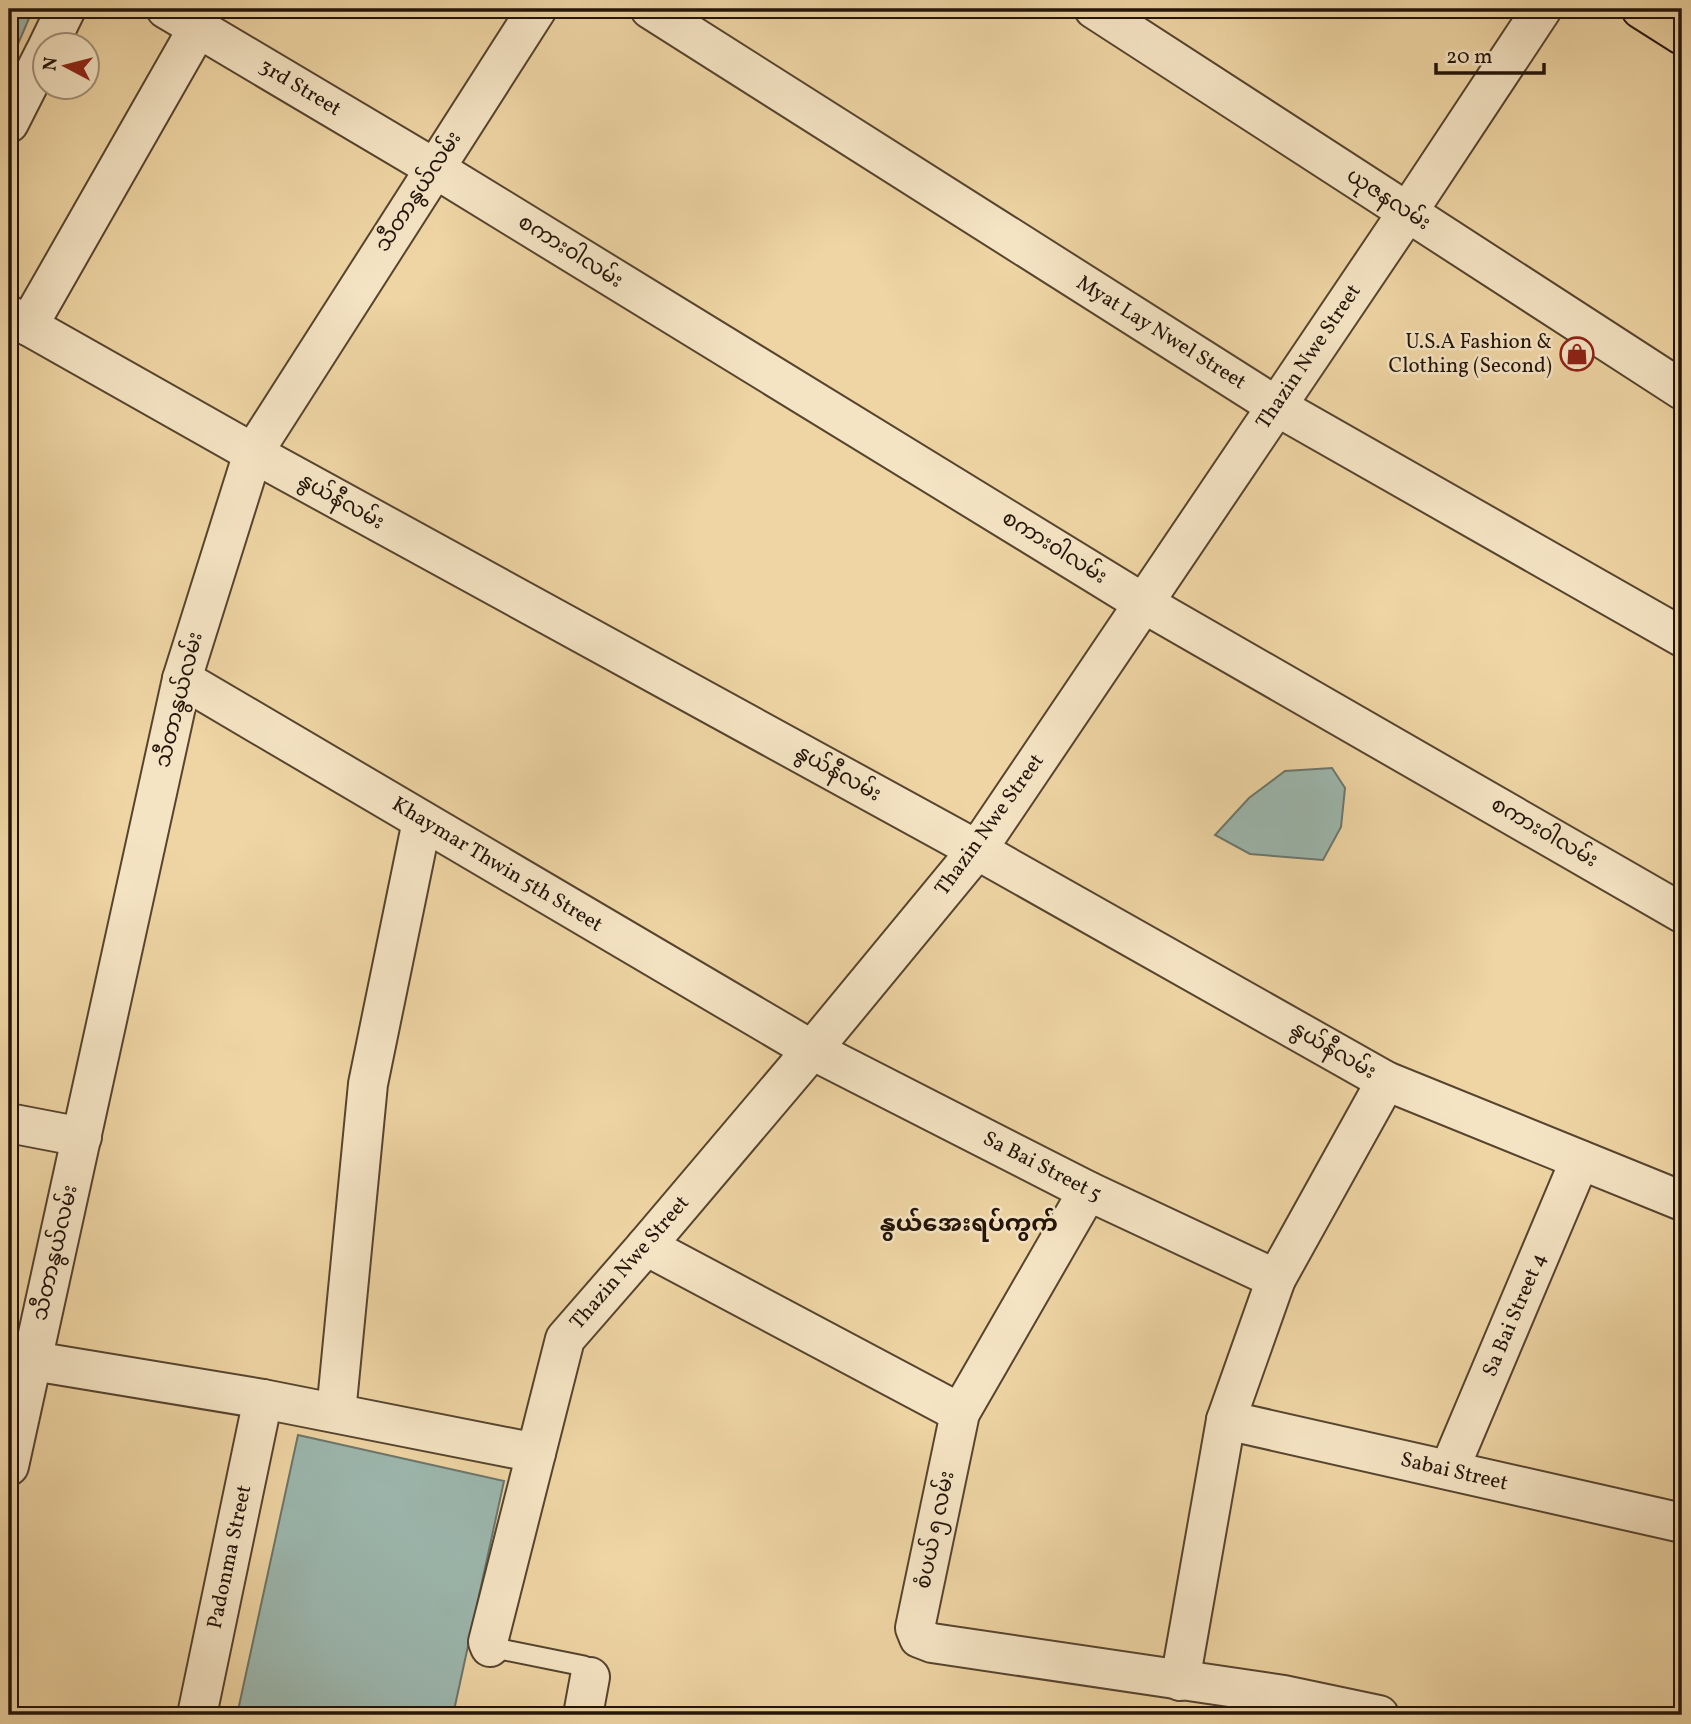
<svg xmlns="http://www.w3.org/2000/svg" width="1691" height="1724" font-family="Vollkorn,'Noto Sans Myanmar',serif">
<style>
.water{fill:#9cb7ae;stroke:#6c766c;stroke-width:2}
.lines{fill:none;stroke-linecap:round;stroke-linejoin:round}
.lane-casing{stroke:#56442f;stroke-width:23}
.street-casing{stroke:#56442f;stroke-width:42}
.primary-casing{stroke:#231408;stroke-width:42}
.lane{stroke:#f5e4c4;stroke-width:19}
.street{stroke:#f5e4c4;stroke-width:38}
.primary{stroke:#efd5a4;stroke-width:38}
.labels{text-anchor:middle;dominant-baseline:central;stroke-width:5;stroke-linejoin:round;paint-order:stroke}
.street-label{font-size:21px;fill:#231408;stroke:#f5e4c4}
.poi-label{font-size:21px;fill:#231408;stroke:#f5e4c4;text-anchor:end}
.quarter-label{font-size:24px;font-weight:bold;fill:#231408;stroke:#f5e4c4}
</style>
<rect width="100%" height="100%" fill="#efd5a4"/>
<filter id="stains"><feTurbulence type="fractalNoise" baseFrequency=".00286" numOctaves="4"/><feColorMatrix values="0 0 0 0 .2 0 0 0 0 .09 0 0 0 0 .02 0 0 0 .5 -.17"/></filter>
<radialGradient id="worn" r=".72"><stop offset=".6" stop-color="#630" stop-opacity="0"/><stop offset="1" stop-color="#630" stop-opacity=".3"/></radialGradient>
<g class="water">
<path d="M9 9H33L9 65Z"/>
<path d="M1332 768 1345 788 1341 827 1323 860 1250 854 1215 835 1249 798 1285 771Z"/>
<path d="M298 1435 504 1481 453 1715H237Z"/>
</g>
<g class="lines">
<defs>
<path id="lane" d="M490 1647 584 1666 590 1671V1677"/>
<g id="street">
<path d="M166 9 434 168 1143 603 1682 913"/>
<path d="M650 9 1276 406 1682 637"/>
<path d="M1094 9 1682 390"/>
<path d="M48 46 66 9"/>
<path d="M9 123 46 50"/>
<path d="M9 315 253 453 977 850 1386 1081 1682 1201"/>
<path d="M28 326 198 28"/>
<path d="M182 679 812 1050 1088 1191 1276 1279"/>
<path d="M9 1123 82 1137"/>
<path d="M1088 1191 960 1413 915 1628 919 1638 932 1643 1284 1695 1379 1715"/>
<path d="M646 1246 960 1413"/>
<path d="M9 1357 263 1399 536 1453"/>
<path d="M336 1413 368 1084 422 821"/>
<path d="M1226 1420 1682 1523"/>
<path d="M9 1466 182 679 253 453 537 9"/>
<path d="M1449 1470 1580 1160"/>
<path d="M490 1647 488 1642 565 1339 646 1246 812 1050 977 850 1407 213 1542 9"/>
<path d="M1180 1681 1226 1420 1276 1279 1386 1081"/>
<path d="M197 1715 263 1399"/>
<path d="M583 1715 590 1677"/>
</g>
<path id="primary" d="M1641 9 1682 35"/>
</defs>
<use href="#lane" class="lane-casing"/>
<use href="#street" class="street-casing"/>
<use href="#primary" class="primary-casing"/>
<use href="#lane" class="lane"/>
<use href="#street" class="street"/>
<use href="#primary" class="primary"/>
</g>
<defs>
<symbol id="shop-ring" viewBox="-11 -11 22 22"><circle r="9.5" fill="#f5e4c4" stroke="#8f2418" stroke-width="1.5"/><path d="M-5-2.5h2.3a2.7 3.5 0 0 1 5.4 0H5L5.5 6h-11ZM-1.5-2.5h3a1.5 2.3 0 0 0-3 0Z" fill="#8f2418"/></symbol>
</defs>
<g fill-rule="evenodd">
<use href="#shop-ring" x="1558" y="335" width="38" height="38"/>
</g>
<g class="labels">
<g class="street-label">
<text transform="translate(300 88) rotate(31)">3rd Street</text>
<text transform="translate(419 192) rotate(-57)">သီတာနွယ်လမ်း</text>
<text transform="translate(1388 200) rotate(33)">ယုဇနလမ်း</text>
<text transform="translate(570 252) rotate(32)">စကား၀ါလမ်း</text>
<text transform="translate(1161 333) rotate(32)">Myat Lay Nwel Street</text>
<text transform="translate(1309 357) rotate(-56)">Thazin Nwe Street</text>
<text transform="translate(341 502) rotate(29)">နွယ်နီလမ်း</text>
<text transform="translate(1054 548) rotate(32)">စကား၀ါလမ်း</text>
<text transform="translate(180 700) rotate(-76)">သီတာနွယ်လမ်း</text>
<text transform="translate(838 774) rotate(29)">နွယ်နီလမ်း</text>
<text transform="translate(990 825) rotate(-54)">Thazin Nwe Street</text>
<text transform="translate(1544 833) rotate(30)">စကား၀ါလမ်း</text>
<text transform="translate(497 865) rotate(31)">Khaymar Thwin 5th Street</text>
<text transform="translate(1333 1051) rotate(30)">နွယ်နီလမ်း</text>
<text transform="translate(1042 1167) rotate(27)">Sa Bai Street 5</text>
<text transform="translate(56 1253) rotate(-77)">သီတာနွယ်လမ်း</text>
<text transform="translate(630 1263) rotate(-49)">Thazin Nwe Street</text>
<text transform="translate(1515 1315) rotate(-67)">Sa Bai Street 4</text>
<text transform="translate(1454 1472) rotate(13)">Sabai Street</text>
<text transform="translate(936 1530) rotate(-78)">စံပယ် ၅ လမ်း</text>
<text transform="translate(230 1557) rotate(-78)">Padonma Street</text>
</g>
<g class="poi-label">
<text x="1552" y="342">U.S.A Fashion &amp;<tspan x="1552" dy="24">Clothing (Second)</tspan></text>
</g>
<g class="quarter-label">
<text x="969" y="1225">နွယ်အေးရပ်ကွက်</text>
</g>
</g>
<rect width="1691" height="1724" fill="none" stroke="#efd5a4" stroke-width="35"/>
<rect x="10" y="10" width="1670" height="1703" fill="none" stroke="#231408" stroke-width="3.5"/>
<rect x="18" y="18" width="1656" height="1689" fill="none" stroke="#231408" stroke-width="2"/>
<g transform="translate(66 66) rotate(277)"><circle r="33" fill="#f5e4c4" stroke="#a19179" stroke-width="2"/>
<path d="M0-5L12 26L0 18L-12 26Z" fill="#8f2418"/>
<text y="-10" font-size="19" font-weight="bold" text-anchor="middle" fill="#231408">N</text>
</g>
<path d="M1436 63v10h108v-10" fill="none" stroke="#231408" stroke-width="3.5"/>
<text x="1446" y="63" font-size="21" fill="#231408" stroke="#f5e4c4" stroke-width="5" paint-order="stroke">20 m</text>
<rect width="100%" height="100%" filter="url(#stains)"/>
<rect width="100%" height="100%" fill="url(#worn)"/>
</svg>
